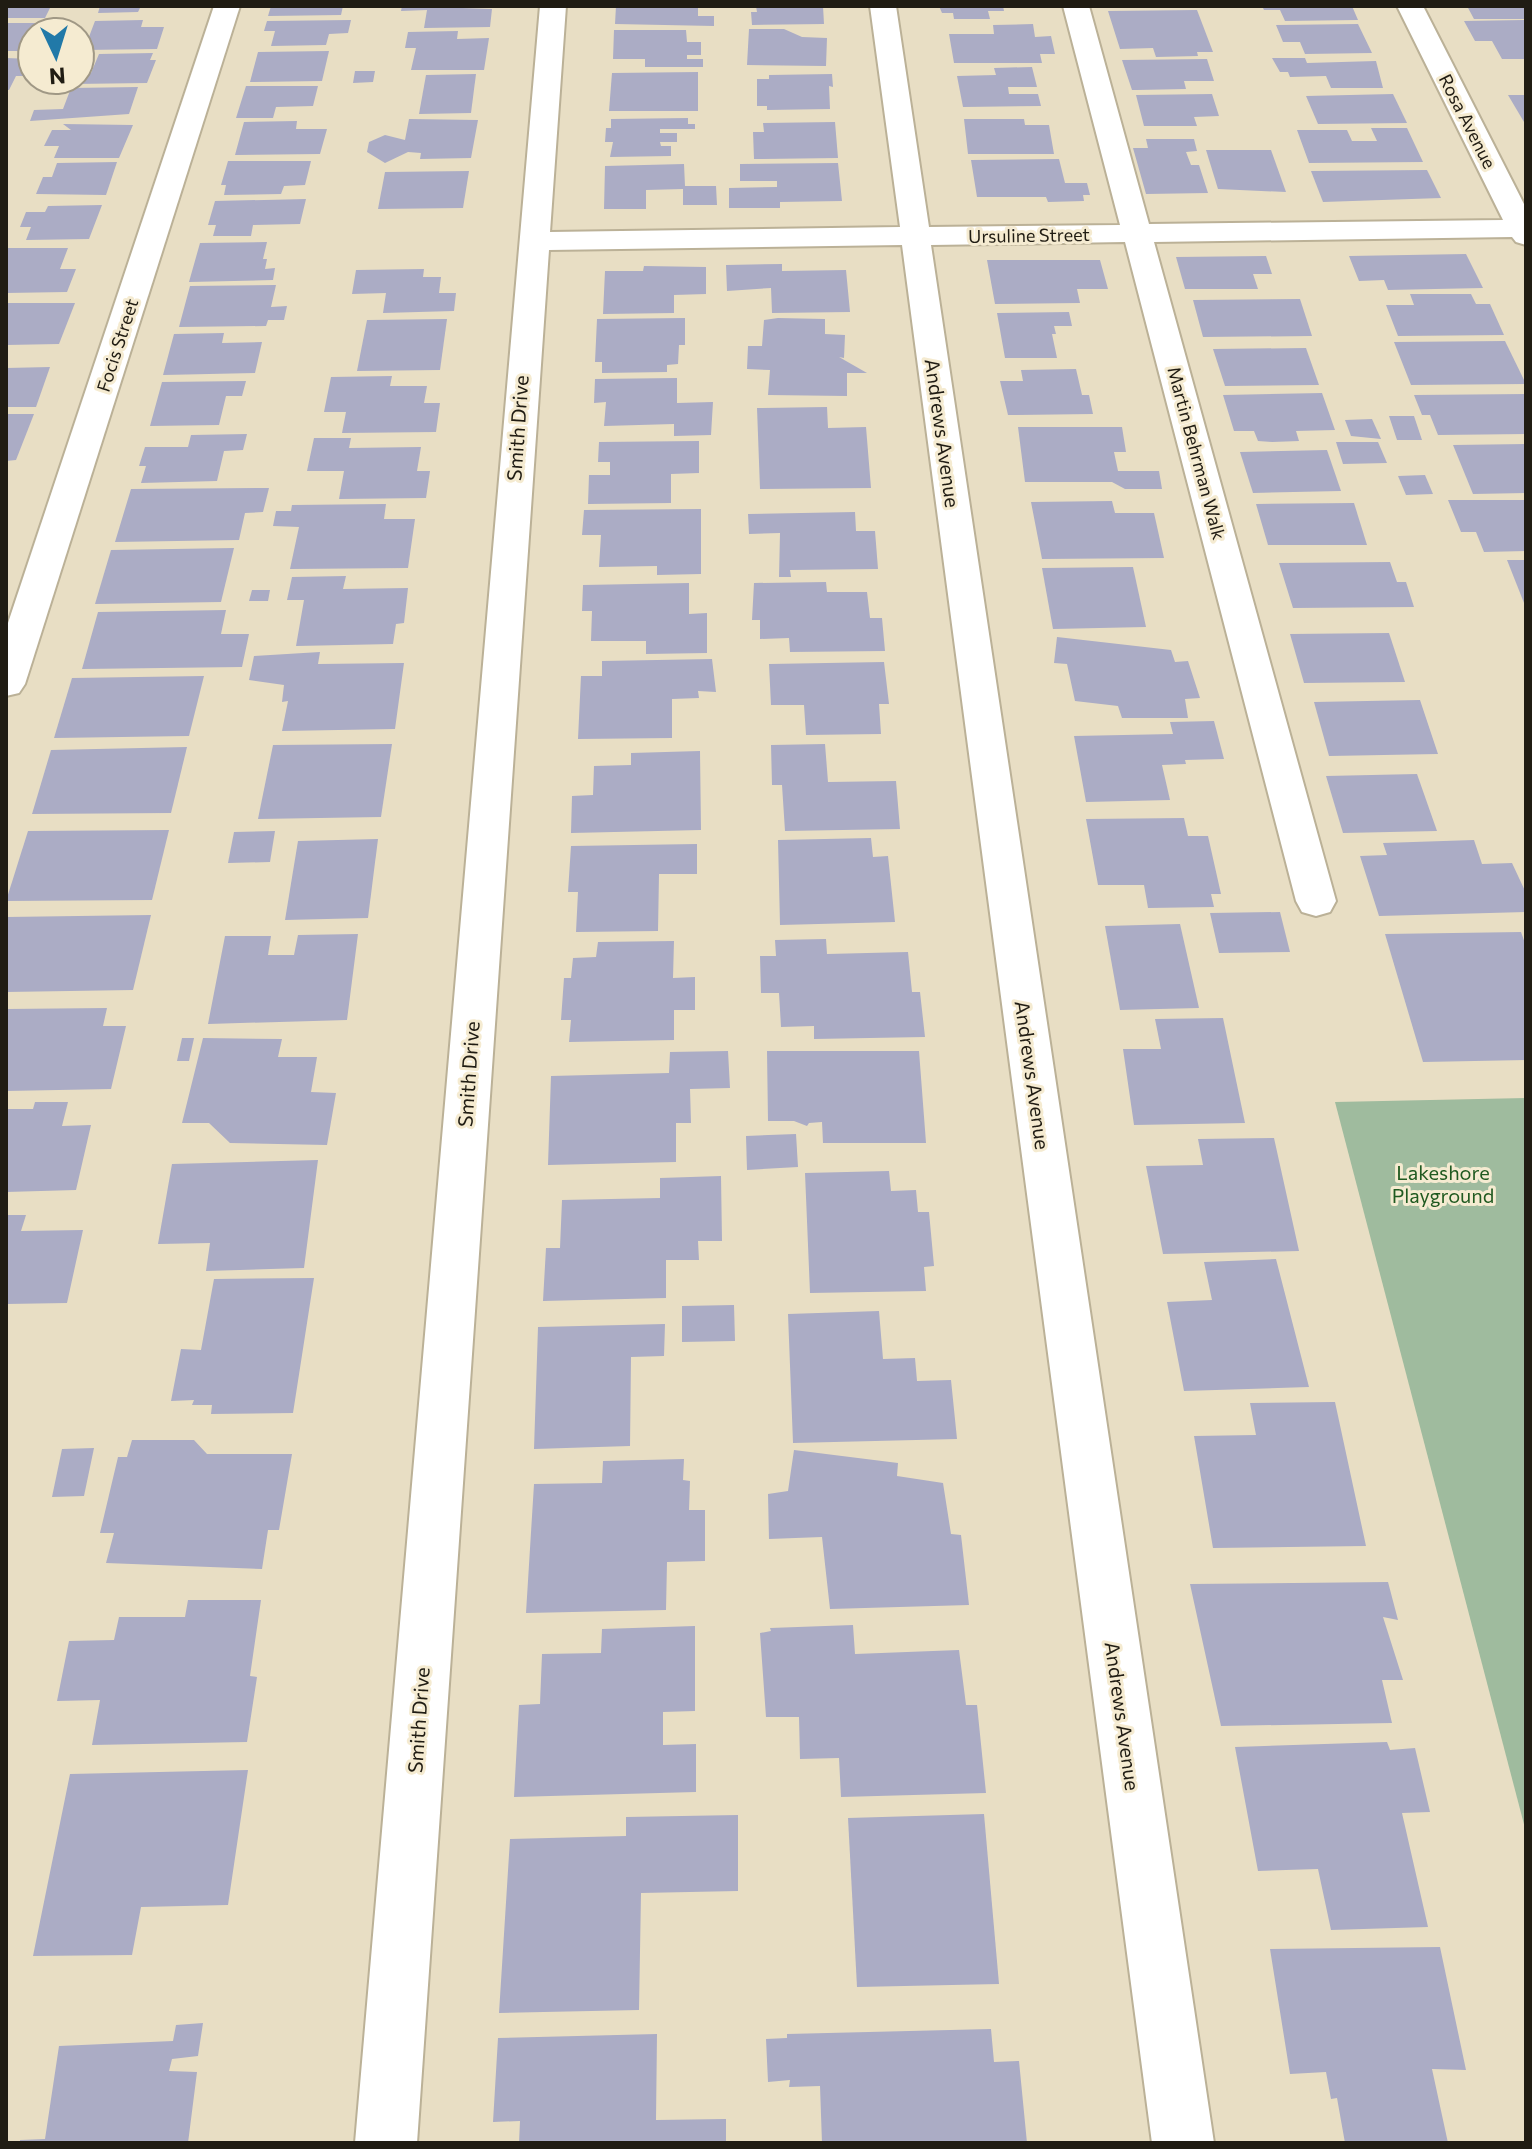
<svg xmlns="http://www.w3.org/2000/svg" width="1532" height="2149" font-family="Commissioner,sans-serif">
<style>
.green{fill:#9fbb9e}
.building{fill:#abacc5}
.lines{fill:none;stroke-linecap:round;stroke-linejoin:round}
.minor-casing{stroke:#bbb197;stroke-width:4}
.minor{fill:#fff;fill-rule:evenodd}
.labels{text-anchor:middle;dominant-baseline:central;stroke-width:6;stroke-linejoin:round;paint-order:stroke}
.far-street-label{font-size:18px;fill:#201c13;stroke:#f5ebd1}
.street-label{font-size:20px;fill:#201c13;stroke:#f5ebd1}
.park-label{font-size:20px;fill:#205a20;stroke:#f5ebd1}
</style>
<rect width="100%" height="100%" fill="#e8dec4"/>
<path class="green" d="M1526 1098V1832L1335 1102Z"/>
<g class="building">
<path d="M6 6H51L45 18H6Z"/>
<path d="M100 6H141L138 12 98 13Z"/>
<path d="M271 6H343L341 15 268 16Z"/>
<path d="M402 6 492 9 490 27 424 28 427 10 401 11Z"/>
<path d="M616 6H698V16H714V26L615 24Z"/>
<path d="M756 6H823L824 24 752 25 751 12H757Z"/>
<path d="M939 6H1003L1004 11H988L990 19H954L953 13H942Z"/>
<path d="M1262 6H1352L1358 20 1285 21 1280 10H1264Z"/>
<path d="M1467 6H1526V19H1474Z"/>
<path d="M1197 10 1213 52H1197L1198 56 1156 57 1153 48 1120 49 1108 11Z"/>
<path d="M143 20 141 27H164L157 49 84 50 95 21Z"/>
<path d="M351 20 348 33 329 34 326 45 271 46 275 31H264L267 21Z"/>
<path d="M1524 20 1526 59H1502L1492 41H1475L1464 21Z"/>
<path d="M6 23H41L37 32H32L28 51H6Z"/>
<path d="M1033 24 1035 37 1051 36 1055 54H1040L1042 63H954L949 34H994L993 25Z"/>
<path d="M1358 24 1372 53 1305 54 1300 42H1283L1276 25Z"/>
<path d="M749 29H784L802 37 827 38 826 66 747 65Z"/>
<path d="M614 30H686L687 42H701V55H687V59H703V67H645V59H613Z"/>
<path d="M458 31 457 39 489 38 484 70H411L416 48H405L408 32Z"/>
<path d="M329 51 322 81 250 82 258 52Z"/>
<path d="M153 53 150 60H156L147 83 74 84 80 80V73H91L99 54Z"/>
<path d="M6 58 32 59 30 76H16L9 90H6Z"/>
<path d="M1272 58H1305L1307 63 1376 61 1383 88H1331L1326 76 1290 77 1288 72H1280Z"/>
<path d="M1207 59 1214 81H1184L1186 89 1137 90H1132L1122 60Z"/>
<path d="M1032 67 1037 87H1008L1009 94H1038L1041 106 963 107 957 76 996 75 994 68Z"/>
<path d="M355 71H375L373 82 353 83Z"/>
<path d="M698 72V111H609L612 73Z"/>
<path d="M476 74 471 113 419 114 426 75Z"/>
<path d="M832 74 833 87 829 86 830 109 767 110V106H757V79H769V75Z"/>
<path d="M246 86H318L313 106 276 107 273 118H236Z"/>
<path d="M138 87 129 114 30 121 34 110 63 109 71 88Z"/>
<path d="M1212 94 1219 116 1194 117 1197 126H1144L1136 95Z"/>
<path d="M1393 94 1407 123 1318 124 1306 96Z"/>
<path d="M1508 95H1526V122H1524Z"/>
<path d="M688 118V124H695V129H660V133H677V142H660L661 146H671V156L610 157 613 142H605L606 128H611V119Z"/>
<path d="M409 119 478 120 471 158 420 159 421 153 408 152 385 163 367 152 369 142 385 135 405 140Z"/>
<path d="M964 119H1024L1025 125H1049L1054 154H968Z"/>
<path d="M297 121 296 129H327L320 154 235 155 244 122Z"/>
<path d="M835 122 838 158 754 159 753 132H764L763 123Z"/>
<path d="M63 124 133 125 119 158H54L59 146H44L52 130H71Z"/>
<path d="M1371 128H1407L1423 162 1309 163 1297 130H1347L1352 141H1377Z"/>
<path d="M1146 139H1194L1197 151 1186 152 1191 165H1199L1208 193 1146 194 1133 148H1148Z"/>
<path d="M1206 150H1271L1286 192 1218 189Z"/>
<path d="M1059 159 1065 183H1087L1090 195H1083L1084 201 1048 202 1046 197H977L971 160Z"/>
<path d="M228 161H311L305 185 284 186 281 194 224 195 226 185H221Z"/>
<path d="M117 162 106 195 36 194 43 177H52L57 163Z"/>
<path d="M838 163 842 201 780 202V208H729V188L777 187V181H740V164Z"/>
<path d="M684 164 685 186H716L717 205H683V189L646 190V209H604L605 166Z"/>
<path d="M1427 170 1441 198 1323 202 1311 171Z"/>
<path d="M469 171 463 208 378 209 385 172Z"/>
<path d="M306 199 300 224 253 225 251 236H213L216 225H208L215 201Z"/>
<path d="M102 205 89 239 26 240 31 227H20L26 212H45L48 206Z"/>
<path d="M267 242 263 259H267L265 269 275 268 273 280 189 282 200 243Z"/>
<path d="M6 248H68L60 269H76L67 292 6 293Z"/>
<path d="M1466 254 1483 288 1388 290 1384 280 1359 281 1349 256Z"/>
<path d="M1266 256 1272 274H1253L1258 289H1185L1176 257Z"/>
<path d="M987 260H1100L1108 289H1077L1080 303 995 304Z"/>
<path d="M782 264V271L846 270 850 312 772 313 771 288 727 291 726 265Z"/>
<path d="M644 266 706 267V294L674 295V313L603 314 605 271H643Z"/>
<path d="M424 269 423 277H441L439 293H456L454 311 383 313 386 293 352 294 356 270Z"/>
<path d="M276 285 271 307 287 306 284 320H268L266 326 179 327 190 286Z"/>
<path d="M1410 294H1471L1476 304H1490L1504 335 1398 336 1386 305H1414Z"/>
<path d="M1300 299 1312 336 1203 337 1193 300Z"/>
<path d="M6 303H75L59 344 6 345Z"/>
<path d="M1069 312 1072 326H1054L1056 334H1052L1057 358H1005L997 313Z"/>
<path d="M685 318V345H679L678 364 667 365V372L602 373V362H595L597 319Z"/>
<path d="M778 318 825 319V334L845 335 844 358 839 357 867 373H847V396L768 395 770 370 747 369 748 346H762L764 320Z"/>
<path d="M447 319 440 370 357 371 367 320Z"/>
<path d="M224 333 222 343 262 342 255 373 163 375 174 334Z"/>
<path d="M1505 341 1526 384 1411 385 1394 342Z"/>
<path d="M1306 348 1319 385 1225 386 1213 349Z"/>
<path d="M50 367 36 407H6V368Z"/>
<path d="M1076 369 1082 395H1089L1093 414 1008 415 1000 381H1023L1021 370Z"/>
<path d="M392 376 390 386H427L424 403H440L436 432 342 433 346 412H324L331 377Z"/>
<path d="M677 378V403L713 402 711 435 674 436V424L604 426 606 402 594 403 595 379Z"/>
<path d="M246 381 242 396H226L219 425 150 426 162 382Z"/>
<path d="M1322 393 1335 430 1296 431 1299 441 1272 442 1258 441 1254 431H1234L1223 395Z"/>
<path d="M1526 394V434L1438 435 1430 415H1422L1414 395Z"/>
<path d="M827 407 828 428 866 427 871 488 760 489 757 408Z"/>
<path d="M6 414H34L16 460 6 461Z"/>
<path d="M1389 416H1414L1422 440H1397Z"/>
<path d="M1372 419 1381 439 1351 436 1345 420Z"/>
<path d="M1018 427H1122L1126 452H1114L1118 471H1159L1162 489H1125L1112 482H1025Z"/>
<path d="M247 434 243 450 224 451 217 481 141 483 146 466H139L145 447H188L191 435Z"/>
<path d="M314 438H351L349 448 421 447 417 471H430L426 498 339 499 344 471H307Z"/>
<path d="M699 441V473L671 474V503L588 504 589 475H610V462H598L599 442Z"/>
<path d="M1336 442H1378L1387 463 1343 464Z"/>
<path d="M1526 444V493L1473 494 1453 445Z"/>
<path d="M1327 450 1341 491 1253 493 1240 452Z"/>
<path d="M1425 475 1433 494 1406 495 1398 476Z"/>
<path d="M269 488 263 512 245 513 239 540 115 542 131 489Z"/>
<path d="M1448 500H1526V551L1484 552 1476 532H1461Z"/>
<path d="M1112 501 1115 513H1154L1164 558 1042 559 1031 502Z"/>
<path d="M1354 503 1367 545H1268L1256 504Z"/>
<path d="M386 504 384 519H415L408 568 290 569 299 527 273 526 276 511H291L292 505Z"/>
<path d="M701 509V574L657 575V566L599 567 601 535H582L584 510Z"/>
<path d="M855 512 856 531H875L878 569 790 570 791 577H779L780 533 749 534 748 514Z"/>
<path d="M234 548 221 602 95 604 111 550Z"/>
<path d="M1507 560H1526V608Z"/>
<path d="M1390 562 1397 582H1406L1414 607 1293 608 1279 563Z"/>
<path d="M1133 567 1146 627 1053 629 1042 568Z"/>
<path d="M346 576 343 589 408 588 404 623 396 624 393 644 296 646 304 600H287L292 577Z"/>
<path d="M826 582 827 592H867L870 618H882L885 651 790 652 789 638 760 639V620H752L754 583Z"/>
<path d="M689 583V614L707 613V653L646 654V641H591L592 611H582L583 585Z"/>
<path d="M252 590H270L268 601H249Z"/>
<path d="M226 610 221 634H249L242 667 82 669 98 612Z"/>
<path d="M1389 633 1405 682 1304 683 1290 634Z"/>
<path d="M1057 637 1171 650 1175 662 1188 661 1200 698 1185 699 1188 718H1122L1118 706 1075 701 1067 664 1054 663Z"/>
<path d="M320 652 318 664 404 663 395 729 282 731 288 701 282 702 284 685 249 680 254 656Z"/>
<path d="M712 659 716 692 698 691 699 698 672 699V738L578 739 581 676H602V661Z"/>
<path d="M884 662 889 704H879L881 734 806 735 804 705H771L769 664Z"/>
<path d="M204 676 189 736 54 738 72 678Z"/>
<path d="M1420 700 1438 754 1329 756 1314 702Z"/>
<path d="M1214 721 1224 759 1185 760 1186 764 1162 765 1170 800 1086 802 1074 736 1173 734 1170 722Z"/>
<path d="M392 744 381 817 258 819 273 745Z"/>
<path d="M825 744 828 782 896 781 900 829 785 831 782 785H772L771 745Z"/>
<path d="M187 747 171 813 32 814 51 750Z"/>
<path d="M700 751 701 830 571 833 572 796 593 795 594 766 631 765V753Z"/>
<path d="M1417 774 1437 831 1343 833 1326 776Z"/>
<path d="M1184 818 1188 836H1208L1221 894H1211L1214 907 1148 908 1144 885H1098L1086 819Z"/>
<path d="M169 830 152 900 6 901 28 831Z"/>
<path d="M275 831 270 862 228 863 234 832Z"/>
<path d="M871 838 873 857 888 856 895 922 780 925 778 840Z"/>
<path d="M378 839 368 918 285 920 298 841Z"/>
<path d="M1474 840 1482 864 1512 863 1526 893V912L1379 916 1360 856 1387 855 1383 843Z"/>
<path d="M697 844V874H659L658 931 576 932 578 892H568L571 846Z"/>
<path d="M1280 912 1290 952 1219 953 1210 913Z"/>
<path d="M151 915 133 990 6 992V917Z"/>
<path d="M1180 924 1199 1008 1120 1010 1105 926Z"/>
<path d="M1521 932 1526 946V1060L1423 1062 1385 934Z"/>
<path d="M358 934 347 1020 208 1024 225 936H271L268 955H294L298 935Z"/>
<path d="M826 939 827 954 908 952 912 992H920L925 1037 814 1039V1026L781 1027 779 993H761L760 956H776L775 940Z"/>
<path d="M674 941 673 978 695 977V1010H674V1040L569 1042 571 1020H561L564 978H571L573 958 596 957 598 942Z"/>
<path d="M107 1008 103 1026H126L111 1089 6 1091V1009Z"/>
<path d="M1223 1018 1245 1123 1134 1125 1123 1049H1161L1155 1019Z"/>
<path d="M182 1038H194L189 1061H177Z"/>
<path d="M203 1038 282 1039 278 1057H317L311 1092 336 1093 327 1145 230 1143 209 1123H182Z"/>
<path d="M728 1051 730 1088 690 1089 691 1123H676V1162L548 1165 551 1076 669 1073 670 1052Z"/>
<path d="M767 1051H919L926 1143H823L822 1122 809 1123 807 1126 794 1121H768Z"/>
<path d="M35 1102H68L62 1126 91 1125 76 1190 6 1192V1109H33Z"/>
<path d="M796 1134 798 1167 747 1170 746 1136Z"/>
<path d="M1274 1138 1299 1251 1163 1254 1146 1166 1203 1165 1198 1139Z"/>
<path d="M318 1160 304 1268 206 1271 210 1243 158 1244 172 1164Z"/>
<path d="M889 1171 891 1191 916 1190 918 1212H929L934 1266 924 1267 926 1291 810 1293 805 1173Z"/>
<path d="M721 1176 722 1241H698L699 1260H666V1298L543 1301 546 1248H560L562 1200 660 1198V1178Z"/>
<path d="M6 1215H26L21 1231 83 1230 67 1303 6 1304Z"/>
<path d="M1276 1259 1309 1387 1184 1391 1167 1302 1212 1300 1204 1262Z"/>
<path d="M314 1278 293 1413 211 1414 212 1405H192L194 1400 171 1401 181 1349 201 1350 214 1279Z"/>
<path d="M734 1305 735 1341 682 1342V1306Z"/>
<path d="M879 1311 883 1359 915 1358 917 1381 951 1380 957 1439 793 1443 788 1314Z"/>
<path d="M665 1324 664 1356 631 1357 630 1446 534 1449 538 1327Z"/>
<path d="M1335 1402 1366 1546 1213 1548 1194 1436 1256 1435 1250 1403Z"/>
<path d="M132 1440H194L207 1454H292L279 1530H268L262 1569 106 1563 114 1533H100L118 1457H127Z"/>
<path d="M94 1448 84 1496 52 1497 62 1449Z"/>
<path d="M794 1450 898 1463 897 1476 943 1483 951 1534 961 1535 969 1605 830 1609 822 1537 769 1539 768 1494 788 1491Z"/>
<path d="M684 1459 683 1480 690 1481 689 1510H705V1561L667 1562 666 1610 526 1613 534 1484 602 1483 603 1461Z"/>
<path d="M1388 1582 1398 1620 1383 1617 1403 1680H1382L1392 1723 1221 1726 1190 1584Z"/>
<path d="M188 1600H261L250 1676 257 1677 247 1742 92 1745 100 1700 57 1701 69 1641 114 1640 119 1617H185Z"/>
<path d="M853 1625 855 1654 959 1650 966 1705H977L986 1793 841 1797 839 1758 800 1759 799 1717H766L760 1633 771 1631 770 1628Z"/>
<path d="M695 1626V1711L663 1712V1745L696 1744V1792L514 1797 519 1705 540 1704 542 1654 601 1653 602 1629Z"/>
<path d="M1387 1742 1390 1750 1415 1748 1430 1812 1402 1813 1428 1927 1331 1930 1318 1869 1258 1871 1235 1747Z"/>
<path d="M248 1770 228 1905 141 1907 132 1955 33 1956 70 1774Z"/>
<path d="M984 1814 999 1984 857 1987 848 1818Z"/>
<path d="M738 1815V1891L641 1893 639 2010 499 2013 510 1839 626 1836V1817Z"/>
<path d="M1440 1947 1466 2070 1432 2069 1448 2143H1345L1337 2098 1331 2099 1326 2072 1290 2074 1270 1949Z"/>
<path d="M203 2023 198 2056 172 2059 169 2071 197 2072 188 2143H20V2140L45 2139 59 2046 173 2041 176 2025Z"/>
<path d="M991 2029 994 2062 1019 2061 1027 2143H822L820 2086 789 2087 790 2080 768 2082 766 2039 787 2038V2034Z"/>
<path d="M657 2034 656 2120 726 2119V2143H519L520 2121 493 2122 498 2038Z"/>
</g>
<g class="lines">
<defs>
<g id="minor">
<path d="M214 6H240L25 684 19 693 6 696V629Z"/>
<path d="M540 6H566L550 232 900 227 870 6H896L929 227 1120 225 1063 6H1089L1149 224 1503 220 1397 6H1423L1526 208V245L1516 242 1512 237 1154 242 1336 901 1330 912 1316 916 1302 912 1296 901 1125 242 931 245 1214 2143H1152L902 245 549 250 417 2143H355Z"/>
</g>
</defs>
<use href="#minor" class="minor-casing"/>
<use href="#minor" class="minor"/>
</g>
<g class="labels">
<g class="far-street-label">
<text transform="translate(1468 121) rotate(63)">Rosa Avenue</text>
<text transform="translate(1029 235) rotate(-1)">Ursuline Street</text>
<text transform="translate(117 345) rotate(-72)">Focis Street</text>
<text transform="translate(1197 453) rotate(75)">Martin Behrman Walk</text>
</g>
<g class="street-label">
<text transform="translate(517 428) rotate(-86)">Smith Drive</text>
<text transform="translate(943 433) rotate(82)">Andrews Avenue</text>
<text transform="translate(468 1074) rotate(-86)">Smith Drive</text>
<text transform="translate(1033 1075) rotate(82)">Andrews Avenue</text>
<text transform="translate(1123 1716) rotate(82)">Andrews Avenue</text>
<text transform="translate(418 1720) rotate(-86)">Smith Drive</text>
</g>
<g class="park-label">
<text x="1443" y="1172">Lakeshore<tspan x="1443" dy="23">Playground</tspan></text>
</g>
</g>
<rect width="1532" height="2149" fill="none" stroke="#201c13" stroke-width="16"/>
<g transform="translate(56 56) rotate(176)"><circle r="38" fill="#f5ebd1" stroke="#a09885" stroke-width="2"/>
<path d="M0-6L14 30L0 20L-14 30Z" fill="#2179a8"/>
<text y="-12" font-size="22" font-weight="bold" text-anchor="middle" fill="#201c13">N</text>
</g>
</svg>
